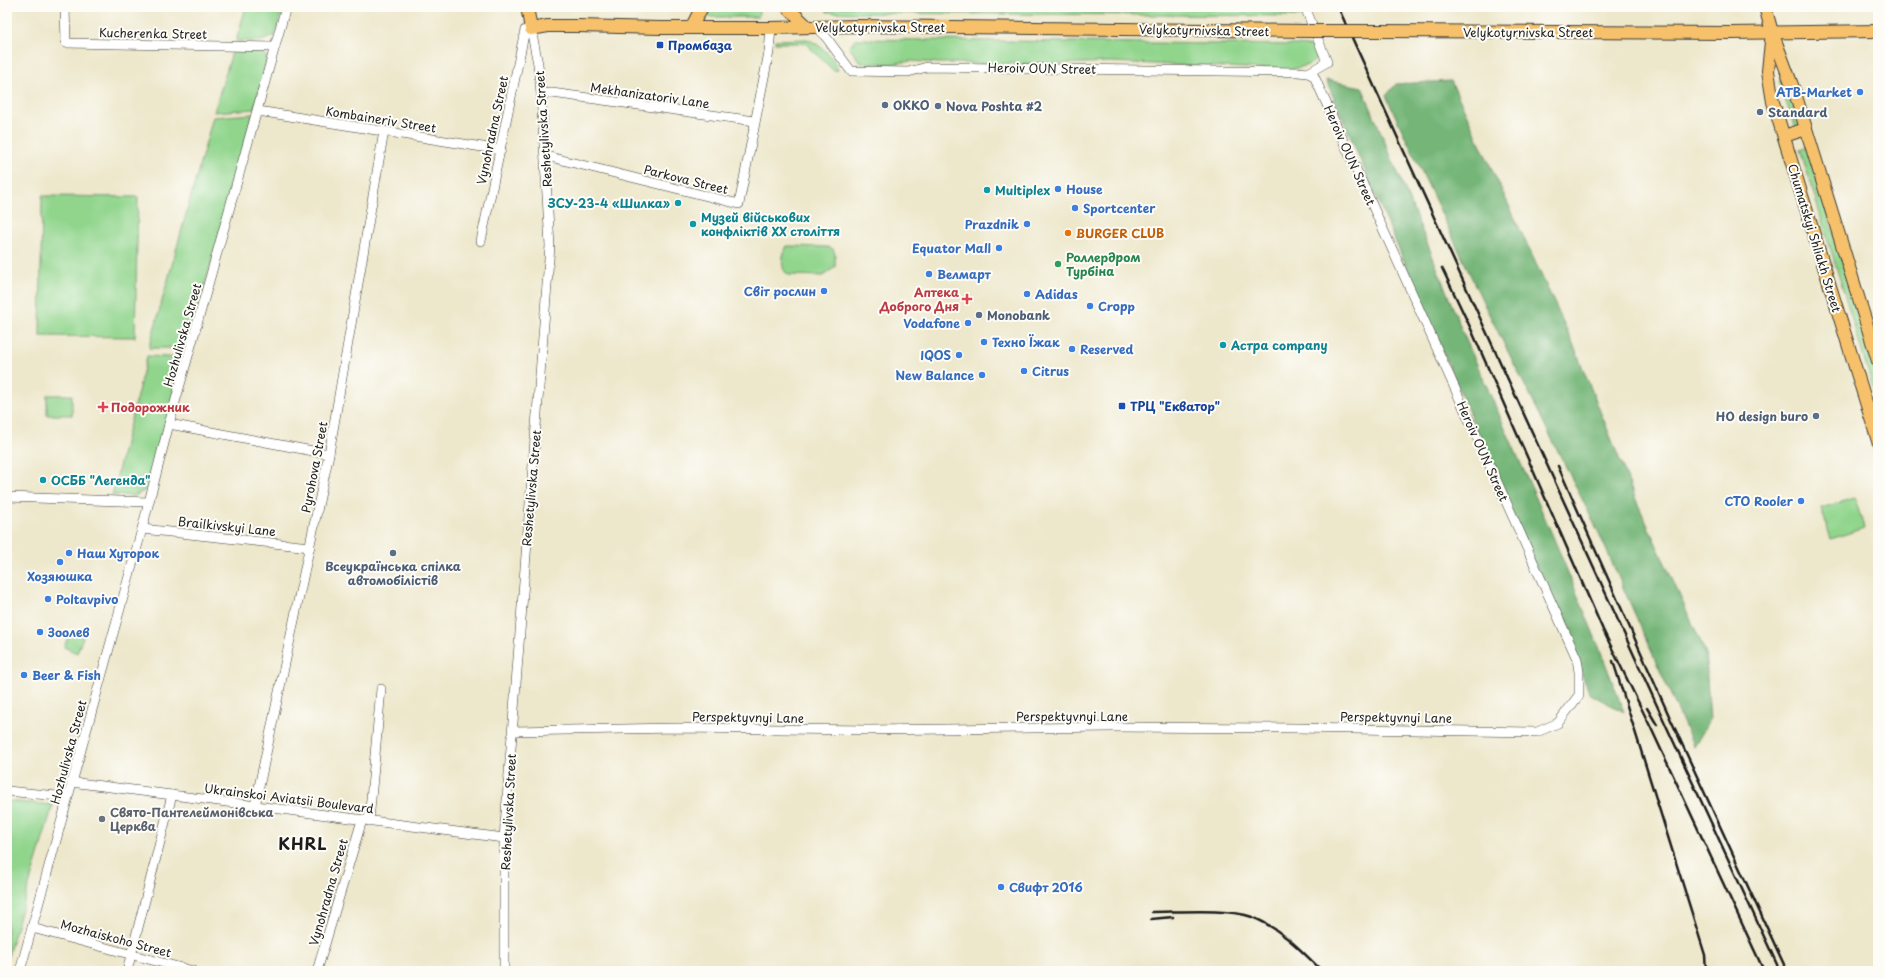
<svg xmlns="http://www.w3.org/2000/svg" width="1885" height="978" font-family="'Playpen Sans',sans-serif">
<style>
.green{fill:#91d58d;stroke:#567854}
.forest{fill:#74b678;stroke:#48694a}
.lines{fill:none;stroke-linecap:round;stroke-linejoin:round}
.minor-casing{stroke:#3b3a36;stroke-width:10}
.major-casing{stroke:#3b3a36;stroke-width:14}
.minor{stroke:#fff;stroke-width:9}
.major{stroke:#f6c16b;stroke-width:12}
.rail{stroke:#1c1c1c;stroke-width:2.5}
.major-bridge-casing{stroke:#3b3a36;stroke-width:14;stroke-linecap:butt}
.major-bridge{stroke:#f6c16b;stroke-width:12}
.transit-dot{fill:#1a4fb4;stroke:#fdfcf7;stroke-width:1.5}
.shop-dot{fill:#3f7fe0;stroke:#fdfcf7;stroke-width:1.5}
.service-dot{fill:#5c6f8a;stroke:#fdfcf7;stroke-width:1.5}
.culture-dot{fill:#0f9aa8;stroke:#fdfcf7;stroke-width:1.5}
.food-dot{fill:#e8710a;stroke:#fdfcf7;stroke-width:1.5}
.leisure-dot{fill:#2e9e5b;stroke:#fdfcf7;stroke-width:1.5}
.health-dot{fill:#e0444e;stroke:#fdfcf7;stroke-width:1.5}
.worship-dot{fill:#6b7280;stroke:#fdfcf7;stroke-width:1.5}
.labels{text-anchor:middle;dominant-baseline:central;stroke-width:4;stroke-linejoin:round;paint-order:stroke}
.street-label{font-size:12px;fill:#1c1c1c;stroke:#fdfcf7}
.transit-label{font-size:12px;font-weight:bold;fill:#164399;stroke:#fdfcf7;text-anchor:start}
.shop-label{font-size:12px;font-weight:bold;fill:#366cbe;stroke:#fdfcf7;text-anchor:start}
.service-label{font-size:12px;font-weight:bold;fill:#4e5e75;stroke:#fdfcf7;text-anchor:start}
.culture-label{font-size:12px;font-weight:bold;fill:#0d838f;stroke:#fdfcf7;text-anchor:start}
.food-label{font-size:12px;font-weight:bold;fill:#c56008;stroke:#fdfcf7;text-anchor:start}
.leisure-label{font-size:12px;font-weight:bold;fill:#27864d;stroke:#fdfcf7;text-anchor:start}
.health-label{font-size:12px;font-weight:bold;fill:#be3a42;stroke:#fdfcf7;text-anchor:end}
.worship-label{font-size:12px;font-weight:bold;fill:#5b616d;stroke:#fdfcf7;text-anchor:start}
.district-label{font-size:16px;font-weight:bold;letter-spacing:1px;fill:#1c1c1c;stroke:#fdfcf7}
</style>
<rect width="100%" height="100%" fill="#fdfcf7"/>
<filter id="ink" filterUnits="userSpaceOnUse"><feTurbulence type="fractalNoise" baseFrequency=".025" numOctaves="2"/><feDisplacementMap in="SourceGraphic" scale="8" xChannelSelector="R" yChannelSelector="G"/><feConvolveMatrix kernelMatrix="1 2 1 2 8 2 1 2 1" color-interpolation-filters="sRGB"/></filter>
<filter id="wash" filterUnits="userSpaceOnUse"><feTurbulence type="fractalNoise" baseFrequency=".012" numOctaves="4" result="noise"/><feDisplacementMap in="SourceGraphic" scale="16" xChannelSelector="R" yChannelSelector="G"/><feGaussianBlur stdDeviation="0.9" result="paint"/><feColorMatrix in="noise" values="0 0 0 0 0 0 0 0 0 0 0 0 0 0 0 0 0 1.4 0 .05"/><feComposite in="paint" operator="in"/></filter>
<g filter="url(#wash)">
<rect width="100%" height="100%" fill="#ede7cb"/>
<g class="green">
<path d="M246 7H283L275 36 261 41H236Z"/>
<path d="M707 7H760L758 17H704Z"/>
<path d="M827 7H1299L1302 9 1303 16 858 13 827 12 826 9Z"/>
<path d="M807 39C821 45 833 56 838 70L834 71 805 43H775V40Z"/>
<path d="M856 39 1295 45 1308 46 1319 50C1320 65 1300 67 1289 70L1110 62 1057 64 938 63 911 61 891 64 861 63 849 47Z"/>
<path d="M233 49 264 50 267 59 254 109 214 112Z"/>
<path d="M1785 79 1801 126 1795 128 1779 81Z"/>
<path d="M253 114 187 348H149L213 117Z"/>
<path d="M1807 146 1878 378V404L1800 149Z"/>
<path d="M42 196 138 197 135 337 40 336Z"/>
<path d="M787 246 827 247 833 249 835 254V267L823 276 789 275C779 270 782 254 787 246Z"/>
<path d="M147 356 185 358 148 489 134 496 112 495Z"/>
<rect x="47" y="395" width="25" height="20"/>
<path d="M1855 498 1864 528 1831 539 1821 508Z"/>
<path d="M70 632 83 637 77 653 64 647Z"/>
<path d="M7 801 53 805 7 959Z"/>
</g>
<g class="forest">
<path d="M1326 80 1362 87 1430 250 1463 333 1552 534 1599 647 1624 712 1590 694Z"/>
<path d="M1451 81 1571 339 1636 500 1705 651 1710 720 1694 747 1597 529 1485 306 1386 96 1396 84Z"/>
</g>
</g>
<g filter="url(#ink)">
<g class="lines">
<defs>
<g id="minor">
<path d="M65 7 66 43 275 47"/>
<path d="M1305 7 1327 62 1308 73"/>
<path d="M541 94 552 93 755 121"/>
<path d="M258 111 501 150"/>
<path d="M546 156 739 204 769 52 771 28"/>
<path d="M481 241 525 30 531 29 538 64 541 94 550 246 504 838V971"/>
<path d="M169 424 329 454"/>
<path d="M7 497 148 502"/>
<path d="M142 529 310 547"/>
<path d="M513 731 677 728 869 730 1112 727 1296 728 1537 732 1558 723 1579 695V672L1577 659 1314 76 1308 73 1298 72 927 67 908 72 851 71 826 37 817 28"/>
<path d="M71 782 504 838"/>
<path d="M7 791 67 797"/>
<path d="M255 806 329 454 384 131"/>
<path d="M369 821 381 689"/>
<path d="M32 928 193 971"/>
<path d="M20 971 142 529 169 424 286 7"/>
<path d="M127 971 172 795"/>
<path d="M317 971 362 820"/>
</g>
<g id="major">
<path d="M527 7 531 29 548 26H578L660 28H771L856 26 1308 31"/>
<path d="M787 7 808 27"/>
<path d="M1765 7 1772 32 1795 93 1878 361"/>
<path d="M691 28 702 7"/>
<path d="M1377 31 1731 33 1878 31"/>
<path d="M1772 32 1768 71 1773 102 1878 441"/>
<path d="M1784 136 1806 129"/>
</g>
</defs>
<use href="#minor" class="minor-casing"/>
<use href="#major" class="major-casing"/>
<use href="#minor" class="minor"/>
<use href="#major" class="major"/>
<g class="rail">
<path d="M1338 7 1664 721 1780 971"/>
<path d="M1442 268 1471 329 1603 630 1651 728 1764 971"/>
<path d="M1558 466 1670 718 1787 971"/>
<path d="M1613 661 1705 955 1706 971"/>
<path d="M1647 708 1657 725"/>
<path d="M1152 912C1178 912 1229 908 1252 917 1280 928 1301 950 1322 971"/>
<path d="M1151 919 1173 917"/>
</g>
<defs>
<path id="major-bridge" d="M1308 31H1377"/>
</defs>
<use href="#major-bridge" class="major-bridge-casing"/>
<use href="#major-bridge" class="major-bridge"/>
</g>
</g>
<g class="transit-dot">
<rect x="656" y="41" width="8" height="8" rx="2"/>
<rect x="1118" y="402" width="8" height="8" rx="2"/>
</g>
<g class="shop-dot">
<circle cx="1860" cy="92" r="4"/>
<circle cx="1058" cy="189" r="4"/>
<circle cx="1075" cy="208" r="4"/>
<circle cx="1027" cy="224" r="4"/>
<circle cx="999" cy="248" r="4"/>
<circle cx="929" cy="274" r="4"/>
<circle cx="824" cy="291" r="4"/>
<circle cx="1027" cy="294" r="4"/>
<circle cx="1090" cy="306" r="4"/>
<circle cx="968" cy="323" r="4"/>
<circle cx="984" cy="342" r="4"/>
<circle cx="1072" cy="349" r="4"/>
<circle cx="959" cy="355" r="4"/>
<circle cx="1024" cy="371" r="4"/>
<circle cx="982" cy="375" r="4"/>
<circle cx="1801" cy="501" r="4"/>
<circle cx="69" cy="553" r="4"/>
<circle cx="60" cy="562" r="4"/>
<circle cx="48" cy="599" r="4"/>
<circle cx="40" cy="632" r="4"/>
<circle cx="24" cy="675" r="4"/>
<circle cx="1001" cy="887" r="4"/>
</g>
<g class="service-dot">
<circle cx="885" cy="105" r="4"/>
<circle cx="938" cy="106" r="4"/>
<circle cx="1760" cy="112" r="4"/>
<circle cx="979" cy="315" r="4"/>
<circle cx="1816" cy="416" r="4"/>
<circle cx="393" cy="553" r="4"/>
</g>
<g class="culture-dot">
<circle cx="987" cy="190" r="4"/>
<circle cx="678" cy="203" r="4"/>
<circle cx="693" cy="224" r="4"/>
<circle cx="1223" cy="345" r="4"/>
<circle cx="43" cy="480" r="4"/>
</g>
<circle class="food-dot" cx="1068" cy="233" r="4"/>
<circle class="leisure-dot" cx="1058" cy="264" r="4"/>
<g class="health-dot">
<path d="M965 293h4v4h4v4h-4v4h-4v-4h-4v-4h4z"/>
<path d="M101 401h4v4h4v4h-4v4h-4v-4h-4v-4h4z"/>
</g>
<circle class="worship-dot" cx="102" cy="819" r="4"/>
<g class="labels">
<g class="street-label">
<text x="880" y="27">Velykotyrnivska Street</text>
<text transform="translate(1204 30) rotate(1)">Velykotyrnivska Street</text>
<text x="1528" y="32">Velykotyrnivska Street</text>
<text transform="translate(153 33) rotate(1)">Kucherenka Street</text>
<text transform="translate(1042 68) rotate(1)">Heroiv OUN Street</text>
<text transform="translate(650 95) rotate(8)">Mekhanizatoriv Lane</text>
<text transform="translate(381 119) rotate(9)">Kombaineriv Street</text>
<text transform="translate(543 129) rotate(-94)">Reshetylivska Street</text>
<text transform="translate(492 130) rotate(-78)">Vynohradna Street</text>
<text transform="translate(1350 155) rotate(66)">Heroiv OUN Street</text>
<text transform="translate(686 179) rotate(14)">Parkova Street</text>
<text transform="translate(1815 238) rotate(73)">Chumatskyi Shliakh Street</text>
<text transform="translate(182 335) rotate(-74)">Hozhulivska Street</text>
<text transform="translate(1483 451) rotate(66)">Heroiv OUN Street</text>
<text transform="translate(314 467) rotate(-79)">Pyrohova Street</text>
<text transform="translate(531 488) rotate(-85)">Reshetylivska Street</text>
<text transform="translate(227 526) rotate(6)">Brailkivskyi Lane</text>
<text x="1072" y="716">Perspektyvnyi Lane</text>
<text transform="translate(748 717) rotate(1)">Perspektyvnyi Lane</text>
<text transform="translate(1396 717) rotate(1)">Perspektyvnyi Lane</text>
<text transform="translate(68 752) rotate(-75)">Hozhulivska Street</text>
<text transform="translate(289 798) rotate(7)">Ukrainskoi Aviatsii Boulevard</text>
<text transform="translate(508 812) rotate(-87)">Reshetylivska Street</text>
<text transform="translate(328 892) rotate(-74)">Vynohradna Street</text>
<text transform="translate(116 938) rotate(15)">Mozhaiskoho Street</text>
</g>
<g class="transit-label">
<text x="668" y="45">Промбаза</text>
<text x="1130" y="406">ТРЦ "Екватор"</text>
</g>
<g class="shop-label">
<text x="1852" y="92" text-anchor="end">ATB-Market</text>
<text x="1066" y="189">House</text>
<text x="1083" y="208">Sportcenter</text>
<text x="1019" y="224" text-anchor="end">Prazdnik</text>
<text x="991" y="248" text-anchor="end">Equator Mall</text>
<text x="937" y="274">Велмарт</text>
<text x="816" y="291" text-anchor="end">Світ рослин</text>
<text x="1035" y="294">Adidas</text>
<text x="1098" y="306">Cropp</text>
<text x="960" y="323" text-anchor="end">Vodafone</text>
<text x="992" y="342">Техно Їжак</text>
<text x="1080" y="349">Reserved</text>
<text x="951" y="355" text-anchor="end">IQOS</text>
<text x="1032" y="371">Citrus</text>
<text x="974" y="375" text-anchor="end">New Balance</text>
<text x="1793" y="501" text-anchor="end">СТО Rooler</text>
<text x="77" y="553">Наш Хуторок</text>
<text x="60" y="576" text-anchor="middle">Хозяюшка</text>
<text x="56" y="599">Poltavpivo</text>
<text x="48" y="632">Зоолев</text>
<text x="32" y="675">Beer &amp; Fish</text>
<text x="1009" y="887">Свифт 2016</text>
</g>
<g class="service-label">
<text x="893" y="105">OKKO</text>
<text x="946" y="106">Nova Poshta #2</text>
<text x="1768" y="112">Standard</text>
<text x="987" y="315">Monobank</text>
<text x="1808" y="416" text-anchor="end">HO design buro</text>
<text x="393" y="566" text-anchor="middle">Всеукраїнська спілка<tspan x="393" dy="14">автомобілістів</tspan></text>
</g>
<g class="culture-label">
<text x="995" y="190">Multiplex</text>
<text x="670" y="203" text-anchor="end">ЗСУ-23-4 «Шилка»</text>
<text x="701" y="217">Музей військових<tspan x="701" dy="14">конфліктів ХХ століття</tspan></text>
<text x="1231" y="345">Астра company</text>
<text x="51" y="480">ОСББ "Легенда"</text>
</g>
<g class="food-label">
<text x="1076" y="233">BURGER CLUB</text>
</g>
<g class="leisure-label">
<text x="1066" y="257">Роллердром<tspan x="1066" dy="14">Турбіна</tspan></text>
</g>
<g class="health-label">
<text x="959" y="292">Аптека<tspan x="959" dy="14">Доброго Дня</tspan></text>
<text x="111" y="407" text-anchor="start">Подорожник</text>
</g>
<g class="worship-label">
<text x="110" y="812">Свято-Пантелеймонівська<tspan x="110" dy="14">Церква</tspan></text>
</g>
<g class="district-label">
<text x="303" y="843">KHRL</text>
</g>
</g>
<rect width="1885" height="978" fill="none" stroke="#fdfcf7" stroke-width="24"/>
</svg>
